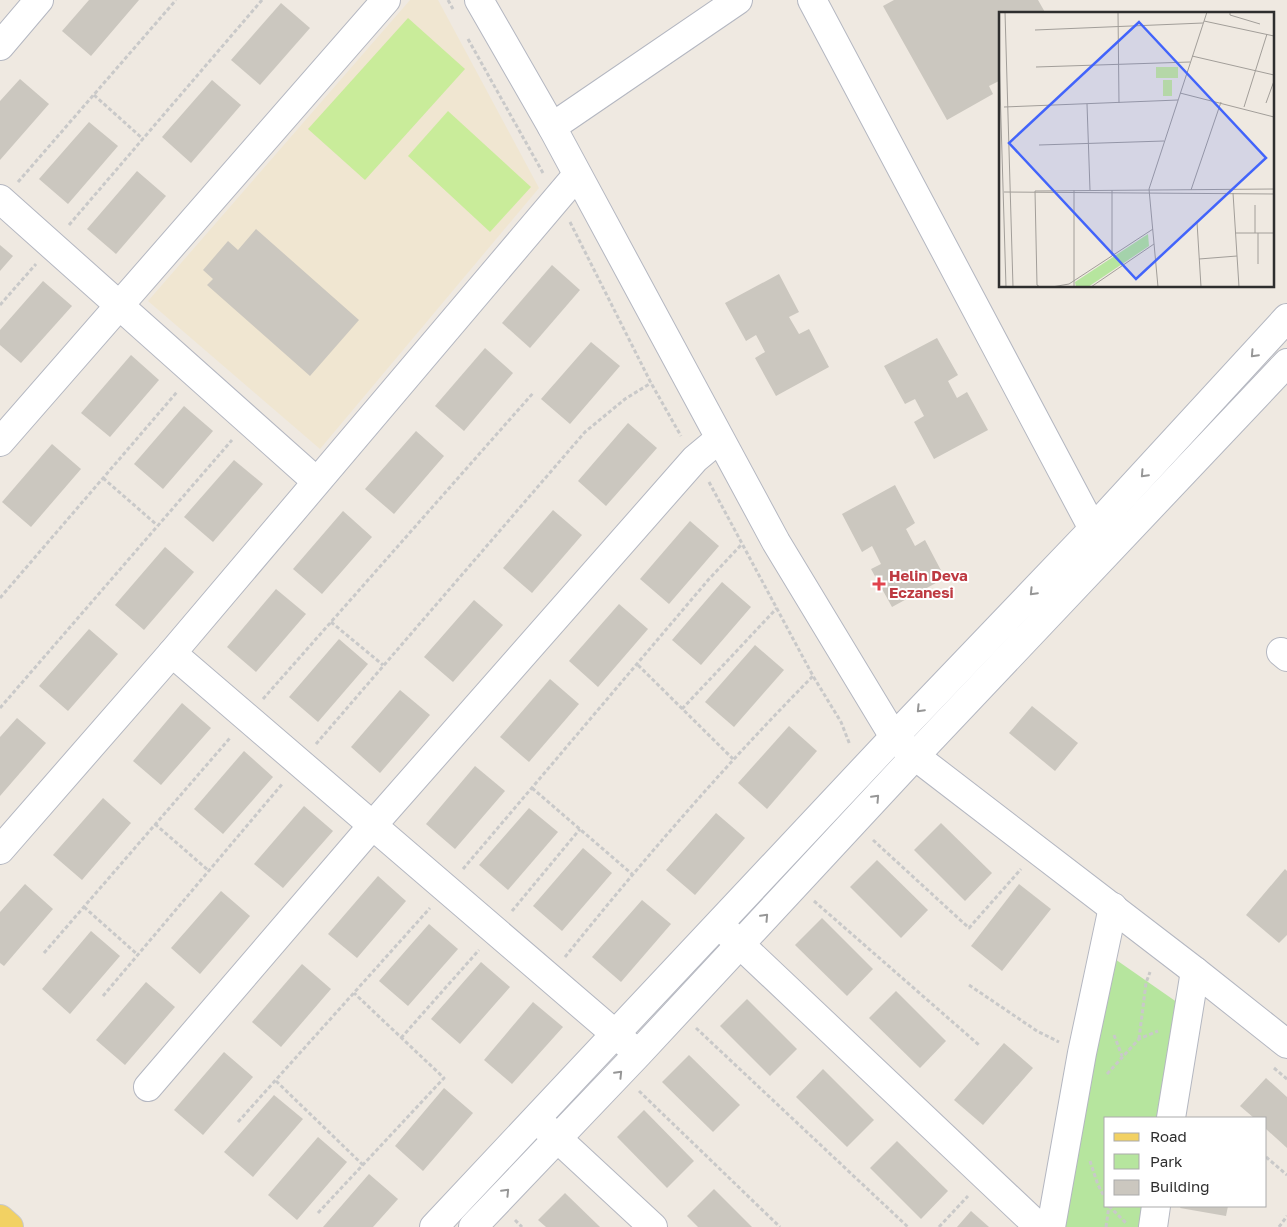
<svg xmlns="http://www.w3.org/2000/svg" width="1287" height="1227" font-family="'Golos Text',sans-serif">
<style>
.education{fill:#f0e6d1}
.green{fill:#b6e59e}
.pitch{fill:#c9ec9a}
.building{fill:#cbc7bf}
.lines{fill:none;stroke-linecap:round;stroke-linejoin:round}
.minor-casing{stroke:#b4b7c1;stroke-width:30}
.major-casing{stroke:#c9c9c9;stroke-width:30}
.path{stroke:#c9c9c9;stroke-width:3;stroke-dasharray:4 2.5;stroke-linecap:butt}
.minor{stroke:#fff;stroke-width:28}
.major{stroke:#f2d163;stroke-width:28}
.oneway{stroke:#969696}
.health-dot{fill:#e0444e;stroke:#fff;stroke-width:2}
.labels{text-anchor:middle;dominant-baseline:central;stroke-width:4;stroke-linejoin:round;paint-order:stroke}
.health-label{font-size:15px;font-weight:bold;fill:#be3a42;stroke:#fff;text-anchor:start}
.inset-road{fill:none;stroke:#a29e99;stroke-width:1}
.view{fill:#4264fb;fill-opacity:0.15;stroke:#4264fb;stroke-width:2.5}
.inset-edge{fill:none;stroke:#2e2e2e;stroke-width:2.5}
</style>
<rect width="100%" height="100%" fill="#efe9e1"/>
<path class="education" d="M410 0H438L539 188 320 449 148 301Z"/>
<path class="green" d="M1112 957 1181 1005 1162 1118H1106V1206H1147L1144 1227H1064Z"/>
<g class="pitch">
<path d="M408 18 465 69 365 180 308 129Z"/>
<path d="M448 111 531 187 490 232 408 156Z"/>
</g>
<g class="building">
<path d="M89 0H139L91 56 62 31Z"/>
<path d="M894 0H1038L1046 14H1001V80L989 86 993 94 947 120 883 6Z"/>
<path d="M281 3 310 28 260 85 231 60Z"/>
<path d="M20 79 49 104 0 160V101Z"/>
<path d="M212 80 241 105 191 163 162 137Z"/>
<path d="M89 122 118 146 68 204 39 179Z"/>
<path d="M137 171 166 196 116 254 87 229Z"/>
<path d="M256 229 359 320 310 376 207 285 213 279 203 270 228 241 238 250Z"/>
<path d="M0 245 13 256 0 271Z"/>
<path d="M552 265 580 290 530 348 502 323Z"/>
<path d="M779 274 799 312 789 317 799 334 809 329 829 367 776 396 755 358 765 352 756 335 746 341 725 303Z"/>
<path d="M43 281 72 306 21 363 0 345V330Z"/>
<path d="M937 338 958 375 948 381 957 398 967 392 988 430 934 459 914 422 924 416 915 399 905 404 884 366Z"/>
<path d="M591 342 620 366 570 424 541 399Z"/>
<path d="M485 348 513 373 464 431 435 406Z"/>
<path d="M131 355 159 380 110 437 81 413Z"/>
<path d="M184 406 213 431 163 489 134 464Z"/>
<path d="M628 423 657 448 606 506 578 481Z"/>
<path d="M416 431 444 456 394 514 365 489Z"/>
<path d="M52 444 81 469 31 527 2 502Z"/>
<path d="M234 460 263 484 213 542 184 517Z"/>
<path d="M895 485 915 523 906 529 915 546 925 540 945 578 892 607 871 569 881 564 872 546 862 552 842 514Z"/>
<path d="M553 510 582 535 532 593 503 568Z"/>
<path d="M343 511 372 537 322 594 293 569Z"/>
<path d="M690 521 719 546 669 604 640 579Z"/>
<path d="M165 547 194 572 144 630 115 605Z"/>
<path d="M722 582 751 607 701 665 672 640Z"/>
<path d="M276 589 306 614 256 672 227 647Z"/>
<path d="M474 600 503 625 453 682 424 657Z"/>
<path d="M619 604 648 629 598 687 569 661Z"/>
<path d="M89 629 118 654 68 711 39 686Z"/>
<path d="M339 639 368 664 318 722 289 697Z"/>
<path d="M755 645 784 670 734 727 705 702Z"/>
<path d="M550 679 579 704 529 762 500 737Z"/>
<path d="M400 690 430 715 380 773 351 747Z"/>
<path d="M182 703 211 728 161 785 133 761Z"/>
<path d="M1032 706 1078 743 1055 771 1009 733Z"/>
<path d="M17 718 46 743 0 796V737Z"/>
<path d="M789 726 817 751 767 809 738 783Z"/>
<path d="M244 751 273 777 223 834 194 809Z"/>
<path d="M475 766 505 791 455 849 426 824Z"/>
<path d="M103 798 131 823 82 880 53 855Z"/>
<path d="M304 806 333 831 283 888 254 864Z"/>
<path d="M529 808 558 832 508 890 479 865Z"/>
<path d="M716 813 745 838 695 895 666 870Z"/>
<path d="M941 823 992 873 965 901 914 850Z"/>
<path d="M583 848 612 873 562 931 533 906Z"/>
<path d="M877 860 928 910 901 938 850 887Z"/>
<path d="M1285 869 1287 871V935L1279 943 1246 915Z"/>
<path d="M378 876 406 901 357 958 328 934Z"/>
<path d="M25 884 53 909 4 966 0 963V912Z"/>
<path d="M1019 884 1051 909 1002 971 971 946Z"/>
<path d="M221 891 250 916 200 974 171 948Z"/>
<path d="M642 900 671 924 621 982 592 957Z"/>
<path d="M822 918 873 969 847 996 795 945Z"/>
<path d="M429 924 458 949 408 1006 379 981Z"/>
<path d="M91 931 120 956 70 1014 42 989Z"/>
<path d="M481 962 510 987 460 1044 431 1019Z"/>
<path d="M302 964 331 989 281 1047 252 1022Z"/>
<path d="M146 982 175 1007 125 1065 96 1040Z"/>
<path d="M896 991 946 1041 920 1068 869 1018Z"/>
<path d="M747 999 797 1049 770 1076 720 1026Z"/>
<path d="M533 1002 563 1027 512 1084 484 1060Z"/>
<path d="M1004 1043 1033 1068 983 1125 954 1100Z"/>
<path d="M224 1052 253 1077 203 1135 174 1110Z"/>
<path d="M689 1055 740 1105 713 1132 662 1082Z"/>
<path d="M823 1069 874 1120 847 1147 796 1097Z"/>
<path d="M1266 1078 1287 1097V1148L1266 1129V1118H1254L1240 1106Z"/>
<path d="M444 1088 473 1113 423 1171 395 1146Z"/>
<path d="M274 1095 303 1119 253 1177 224 1152Z"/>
<path d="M644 1110 694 1161 667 1188 617 1137Z"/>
<path d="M318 1137 347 1162 297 1220 268 1195Z"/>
<path d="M897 1141 948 1191 921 1219 870 1168Z"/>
<path d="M369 1174 398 1199 373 1227H323Z"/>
<path d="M714 1189 752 1227H698L687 1216Z"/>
<path d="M565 1193 600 1227H546L538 1220Z"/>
<path d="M1181 1206H1228L1226 1216 1180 1208Z"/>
<path d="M971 1211 989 1227H957Z"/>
</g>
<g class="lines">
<defs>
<g id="minor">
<path d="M479 0 552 127 776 542 894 737 915 756 1195 971 1287 1044"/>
<path d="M812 0 1093 529"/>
<path d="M0 46 39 0"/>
<path d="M552 127 738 0"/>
<path d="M0 199 316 481"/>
<path d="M0 442 386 0"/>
<path d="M1281 652 1287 657"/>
<path d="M172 653 628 1045"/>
<path d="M0 850 172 653 577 175"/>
<path d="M727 932 1039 1227"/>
<path d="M148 1087 372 826 695 459 719 439"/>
<path d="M1171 1118 1195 971"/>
<path d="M544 1126 653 1227"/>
<path d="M434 1227 894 737 1093 529 1287 318"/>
<path d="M473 1227 638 1054 915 756 1287 363"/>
<path d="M1051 1227 1082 1053 1113 907"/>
<path d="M1153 1227 1156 1206"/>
</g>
<path id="major" d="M0 1219 9 1227"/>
</defs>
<use href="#minor" class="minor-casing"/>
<use href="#major" class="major-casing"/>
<g class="path">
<path d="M448 0 453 9"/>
<path d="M468 39 543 173"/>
<path d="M94 95 143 139"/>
<path d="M18 182 176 0"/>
<path d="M570 222 651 383 681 436"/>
<path d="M69 225 262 0"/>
<path d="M0 305 36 264"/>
<path d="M103 478 157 525"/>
<path d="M709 482 813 676 841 722 850 745"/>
<path d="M0 598 177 392"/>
<path d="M331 622 383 665"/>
<path d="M638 665 733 759"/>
<path d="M263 699 534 392"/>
<path d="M0 708 232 440"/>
<path d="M682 709 777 608"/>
<path d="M316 744 585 432 625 399 651 383"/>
<path d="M532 788 632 874"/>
<path d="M155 824 209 871"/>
<path d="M873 840 969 928 1021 869"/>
<path d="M463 869 709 579 742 544"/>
<path d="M814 901 979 1045"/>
<path d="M84 907 138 955"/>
<path d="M512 911 580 829"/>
<path d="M44 953 230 738"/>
<path d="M565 957C643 860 725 765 813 676"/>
<path d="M969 985 1037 1031 1059 1042"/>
<path d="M103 996 283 783"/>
<path d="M696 1028 908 1227"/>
<path d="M1114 1035 1122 1056"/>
<path d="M401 1038 479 950"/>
<path d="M1139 1039 1146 983 1150 972"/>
<path d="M1274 1068 1287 1079"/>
<path d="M1107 1074 1139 1039 1158 1031"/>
<path d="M276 1081 363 1165"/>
<path d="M639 1091 780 1227"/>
<path d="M238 1122 430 908"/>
<path d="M1266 1157 1287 1175"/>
<path d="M1090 1161 1098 1185 1106 1200"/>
<path d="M1109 1206 1127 1224"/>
<path d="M318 1213 444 1078 354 993"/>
<path d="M515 1220 522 1227"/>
<path d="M939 1227 968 1196"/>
<path d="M1106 1227 1109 1206"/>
<path d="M1279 1227 1287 1216"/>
</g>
<use href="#minor" class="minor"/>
<use href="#major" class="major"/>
</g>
<defs><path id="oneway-chevron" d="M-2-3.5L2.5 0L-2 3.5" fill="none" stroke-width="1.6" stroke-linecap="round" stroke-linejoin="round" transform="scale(1.25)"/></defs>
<g class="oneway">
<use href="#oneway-chevron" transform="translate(1254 354) rotate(133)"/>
<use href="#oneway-chevron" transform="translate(1144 474) rotate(133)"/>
<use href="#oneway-chevron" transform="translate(1033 592) rotate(134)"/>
<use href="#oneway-chevron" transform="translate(920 709) rotate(134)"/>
<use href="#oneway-chevron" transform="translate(876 798) rotate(-47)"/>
<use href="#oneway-chevron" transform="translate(765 917) rotate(-47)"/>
<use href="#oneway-chevron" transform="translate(619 1074) rotate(-46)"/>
<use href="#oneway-chevron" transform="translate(506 1192) rotate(-46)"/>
</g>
<path class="health-dot" d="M876.5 576.5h5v5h5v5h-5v5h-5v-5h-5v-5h5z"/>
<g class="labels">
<g class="health-label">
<text x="889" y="575">Helin Deva<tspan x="889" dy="17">Eczanesi</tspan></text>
</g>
</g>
<g transform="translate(999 12)">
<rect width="275" height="275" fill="#efe9e1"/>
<path d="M149 222 150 234 89 275H77L76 270Z" fill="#b6e59e"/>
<path d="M157 55H179V66H157ZM164 68H173V84H164Z" fill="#c9ec9a"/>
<path class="inset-road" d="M6 0 14 275M119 0 120 91M231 0V3L261 12M205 9 275 24M36 18 204 11M0 42 7 275M193 44 275 63M37 55 191 50M181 81 275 105M267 91 275 69M88 92 91 178M5 95 179 88M245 95 268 22M40 133 165 129M75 178V275M192 178 222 90M36 179 275 177M36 179 38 273 41 275M5 180 275 182M234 181 240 275M256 193V221M198 210 202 275M236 221H275M113 243V178M200 247 238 244M259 252V221M53 275 70 272 154 217M92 275 155 232M159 275 150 177 208 0"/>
<path class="view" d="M140 10 267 146 137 267 10 131Z"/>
<rect width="275" height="275" class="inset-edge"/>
</g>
<rect x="1104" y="1117" width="162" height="90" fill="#ffffff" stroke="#ababab"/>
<rect x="1114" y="1133" width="25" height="8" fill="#f2d163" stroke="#ababab"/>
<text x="1150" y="1142" font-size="15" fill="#2e2e2e">Road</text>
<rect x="1114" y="1154" width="25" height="15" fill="#b6e59e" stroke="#ababab"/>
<text x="1150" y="1167" font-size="15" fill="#2e2e2e">Park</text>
<rect x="1114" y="1180" width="25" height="15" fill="#cbc7bf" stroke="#ababab"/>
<text x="1150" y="1192" font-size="15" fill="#2e2e2e">Building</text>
</svg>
